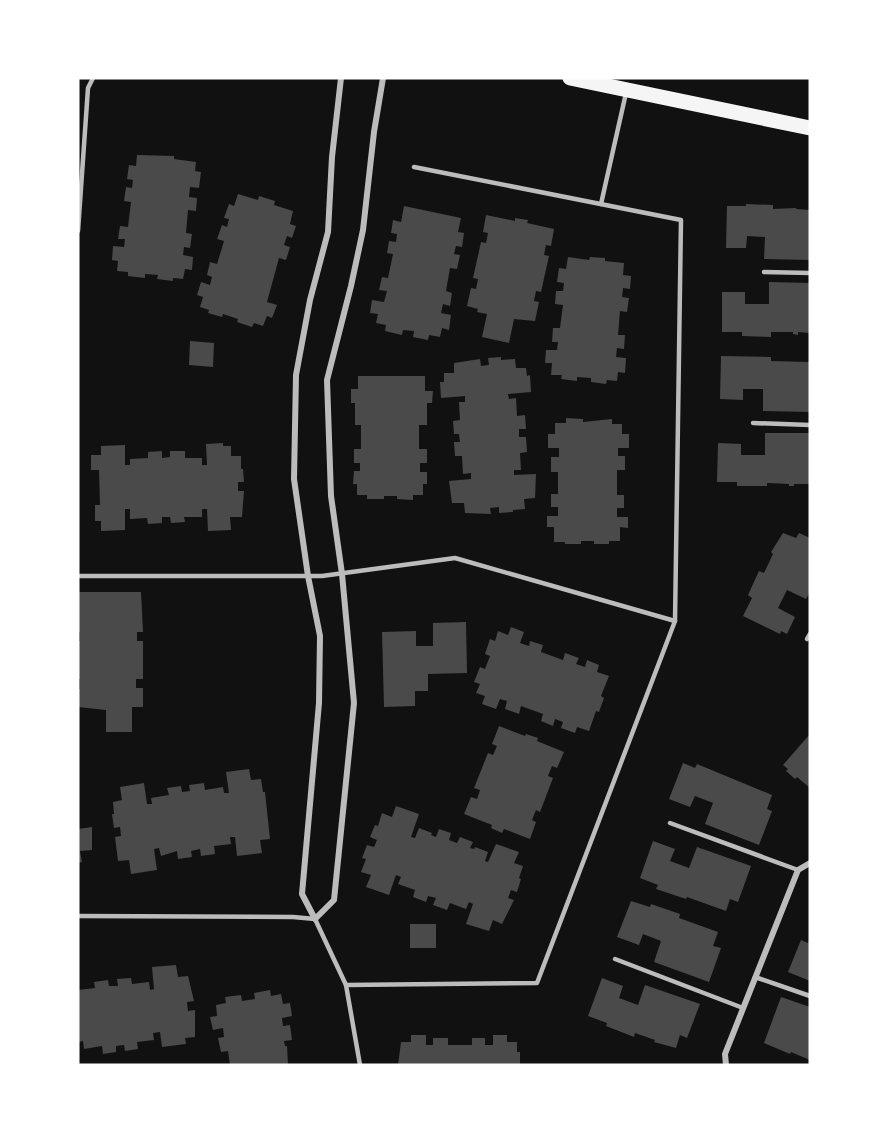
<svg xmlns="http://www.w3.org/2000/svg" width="888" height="1143" font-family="'Source Serif 4',serif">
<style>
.building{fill:#4a4a4a}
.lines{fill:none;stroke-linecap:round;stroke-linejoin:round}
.service{stroke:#bcbcbc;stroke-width:4.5}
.minor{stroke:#bcbcbc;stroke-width:6}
.primary{stroke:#f5f5f5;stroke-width:15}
</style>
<rect width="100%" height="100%" fill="#111"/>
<g class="building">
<path d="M137 155 174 156V159L196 162 195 171 201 172 199 188 190 187 189 197 197 198 196 211 188 210 186 233 192 234 190 248 184 247 183 255 193 257 192 270 185 269 183 279 173 278V281L157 279 158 275 145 274V278L128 276V272L117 271 118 261 112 260 113 246 124 247 125 239H118L120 226 128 227 131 202 124 201 126 187 132 188 133 180 127 179 129 165 136 166Z"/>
<path d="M238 194 258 200 259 196 275 201 274 205 293 211 290 224 296 226 292 238 287 236 284 245 290 247 286 260 279 258 267 302 277 305 272 318 267 316 263 326 254 323 252 327 237 322 238 319 223 314 222 317 208 313 209 310 200 307 203 297 197 295 201 282 210 285 212 277 207 275 210 262 217 264 224 241 217 239 222 225 227 227 229 219 224 218 229 204 234 206Z"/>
<path d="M746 204 773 205V209L796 208V209L810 210V260L764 259 765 237 747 236 746 248H726L727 206H746Z"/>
<path d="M404 206 461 218 458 232 464 233 462 247 456 246 454 254 460 255 457 269 450 268 446 291 452 293 450 306 443 304 441 313 451 315 449 330 442 328 440 337 429 335 428 340 413 337 414 331 403 330 402 335 385 331 386 325 376 323 378 314 370 313 372 300 384 302 387 291 379 290 382 277 388 278 393 254 387 253 389 241 396 242 397 234 391 233 393 220 401 222Z"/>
<path d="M486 215 515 221V218L528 220 527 223 554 229 551 246 546 245 544 255 549 256 541 292 536 291 534 301 539 302 535 321 514 319 509 343 482 337 487 314 477 312 478 309 467 306 471 288 476 289 478 279 473 278 481 242 486 243 488 233 483 232Z"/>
<path d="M568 257 589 260 590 257 605 258V261L624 263 623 275 631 276 630 289 623 288 622 297 629 298 627 312 620 311 618 335H625L624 349 617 348 616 357 626 358 625 373 618 372 617 381 607 380 606 384 591 382V378L577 377V381L561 379 562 375H551L552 363H545L546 350H557L558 342H552L553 328H560L563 305 555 304 556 291H563L564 283 557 282 559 268 566 269Z"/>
<path d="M769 282 810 283V333L798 332V335L793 334V332H771V337L742 336V332H722V292H745V304H769Z"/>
<path d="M190 341 214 343 213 367 189 365Z"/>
<path d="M721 356 771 357V361L810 362V412L763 411V389H743V400L720 399Z"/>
<path d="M501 357V360L515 359 516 368H526L527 376 530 375 531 392 508 394 509 399 516 398 517 416 525 415 526 429H519V437H526L527 452 520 453 521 470H514V475L536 474 535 498 524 499 525 509 513 510V512L499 513V507L490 508 491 514 465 513 464 503H452L449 481 471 479V473L463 474 462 456H455L454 442H460L459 434H454L453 421 460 420 459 402H465V396L441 398 440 382H444V373H454V363L480 359 481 366 489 365 488 358Z"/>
<path d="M358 376H425V391H433L432 403H427V425H419V449H427V463H420V472H427V484H423V495H413V500L397 499V496H384V499H367V495H357V484H353L354 471H360V463H354V449H361V425H355V403H351V389H358Z"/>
<path d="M566 418 583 419V422L612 419V424H622V434H629V448H618V456H625V470H617V495H624V508H617V517H628V528L620 527V541H609V544H594V541H581V544H565V542H554V527H547V516H558V507H551V494H558V472H551V457H559V448H548V434H555V423H566Z"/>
<path d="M765 433H810V484H794V486H789V484L767 483V486H737V482H717L718 443 741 444V455H765Z"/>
<path d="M223 443V446H231V456H241V469H243L244 482H238V491H244L242 517H230L231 530 208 531 207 509H202V517H184L185 522 171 523 170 517H162V523L148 524 147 518 130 519V509H125V530L101 531V521H95V505H100L99 470H91V455H101V446L125 445V465H130V459L148 458V452L162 451V458L170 457V451H185V458H202V465H207L206 444Z"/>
<path d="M783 533 796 538 799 533 810 538V592L806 599 787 590 778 608 795 617 787 634 781 631 780 634 743 616 752 598 748 595 759 571 764 573 773 554 771 552Z"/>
<path d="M78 592H141L143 632H137V641H143V679H136V688H143V707H132V732H106V710L78 707V689H80V679H78V641H80V632H78Z"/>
<path d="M466 622 467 673 428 674V691H415V706L384 707 382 632 416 631V646H433V623Z"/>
<path d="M511 627 524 632 520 643 529 646 530 641 543 645 541 652 563 660 565 653 579 658 576 664 585 667 587 660 599 665 597 672 609 676 601 696 604 698 599 712 596 711 589 731 577 727 575 733 561 728 563 722 555 719 553 726 541 721 543 714 521 706 519 714 505 709 507 701 500 699 496 709 482 704 485 696 476 693 480 684 474 682 480 667 485 669 490 656 485 654 490 639 495 641 498 631 508 635Z"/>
<path d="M499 726 525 736 526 734 538 738 537 741 564 752 557 768 552 766 548 776 553 778 540 812 536 810 532 820 536 822 530 839 504 829 502 833 491 828 492 825 464 814 471 797 477 799 480 790 474 788 488 753 493 755 497 746 492 744Z"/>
<path d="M810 734V788L797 777 795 779 786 771 788 769 783 765Z"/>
<path d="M683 763 695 768 697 764 772 795 767 809 772 811 759 845 705 824 713 803 695 796 690 807 669 799Z"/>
<path d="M249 769 251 780 261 779 263 792H265L270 839 260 840 262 853 237 856 235 837H230L231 844 214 846 215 854 201 856 200 849 191 851 192 857 178 859 177 851 161 856 159 848 154 849 157 870 131 874 129 860 118 861 115 837 121 836 120 827 114 828 112 814H114L113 802 122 800 120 787 144 783 147 804H152L151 798 169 795 167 788 181 786 182 792 190 791 189 785 204 783 205 790 223 787 224 793H229L226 772Z"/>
<path d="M396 806 419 814 411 837 415 838 419 828 432 833 431 835 436 837 439 829 451 833 449 840 457 843 460 837 473 842 470 848 474 849 475 847 488 852 485 861 488 862 496 844 519 852 514 863 523 866 519 878 521 879 517 892 511 890 508 898 514 900 502 924 493 920 489 931 466 924 473 904 469 902 466 909 450 903 447 910 433 905 436 898 428 896 426 902 413 897 415 890 398 884 401 877 396 875 389 895 366 887 371 875 361 872 366 859 362 858 367 845 374 847 377 840 370 837 375 825 378 826 382 813 392 817Z"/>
<path d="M92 827V850L80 851 82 862 78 863V829Z"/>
<path d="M653 841 675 849 670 861 689 868 697 847 751 866 738 902 730 899 726 911 687 897 686 899 656 889 658 885 640 878Z"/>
<path d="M631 901 650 907 651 904 680 914 679 918 718 932 713 946 721 948 709 982 654 962 661 941 643 934 639 945 617 937Z"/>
<rect x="410" y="924" width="26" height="24"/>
<path d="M810 938V981L788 972 801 940 808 943Z"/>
<path d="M176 965 178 977 188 976 194 1001 187 1002 188 1011 195 1010V1037L185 1038 186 1044 162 1047 160 1032 153 1033 154 1040 137 1042 138 1049 125 1051 124 1045 116 1046V1052L103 1054 102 1046 84 1049 83 1041 78 1042V990L95 988 94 982 108 980 109 986H118L117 979 131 978 132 984 149 982 150 990 154 989 152 967Z"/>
<path d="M602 978 623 986 619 998 638 1005 645 985 700 1004 687 1038 680 1035 676 1048 654 1042 655 1040 635 1033 634 1037 606 1026 607 1023 588 1016Z"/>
<path d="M270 990 271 996 281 994 283 1004 290 1003 292 1016 282 1018 283 1026 290 1025 292 1040 284 1041 285 1046H287L288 1065H230L228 1051 221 1052 218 1038 224 1037 223 1028 213 1030 210 1017 217 1016 216 1005 226 1003 225 997 241 995 242 1001 255 999 254 993Z"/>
<path d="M781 997 810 1007V1060L791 1052 790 1054 764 1043Z"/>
<path d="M411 1035H426V1045H433V1038H448V1045H472V1038H485V1045H493V1035H507V1042H517V1052H520V1065H398L401 1042H411Z"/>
</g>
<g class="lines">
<g class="service">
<path d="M601 204 626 93"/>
<path d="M78 231 88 88 93 78"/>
<path d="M764 272 810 273"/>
<path d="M753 423 810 425"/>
<path d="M78 576H322L455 558 675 621"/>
<path d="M807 639 810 634"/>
<path d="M670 823 798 870"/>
<path d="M78 916 293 917 315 919 346 985"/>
<path d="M615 959 743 1008"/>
<path d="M755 977 810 996"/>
<path d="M360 1065 346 985 537 983 675 621 681 220 414 167"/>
</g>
<g class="minor">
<path d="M341 78 332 157 328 232 310 300 296 375 294 479 308 576 320 636 319 703 302 894 315 919 334 900 354 703 342 574 331 496 327 380 351 286 363 230 374 132 383 78"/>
<path d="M726 1065 725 1054 798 870 810 863"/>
</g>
<path class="primary" d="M570 78 810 128"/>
</g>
<rect width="888" height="1143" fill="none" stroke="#ffffff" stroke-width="159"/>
</svg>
